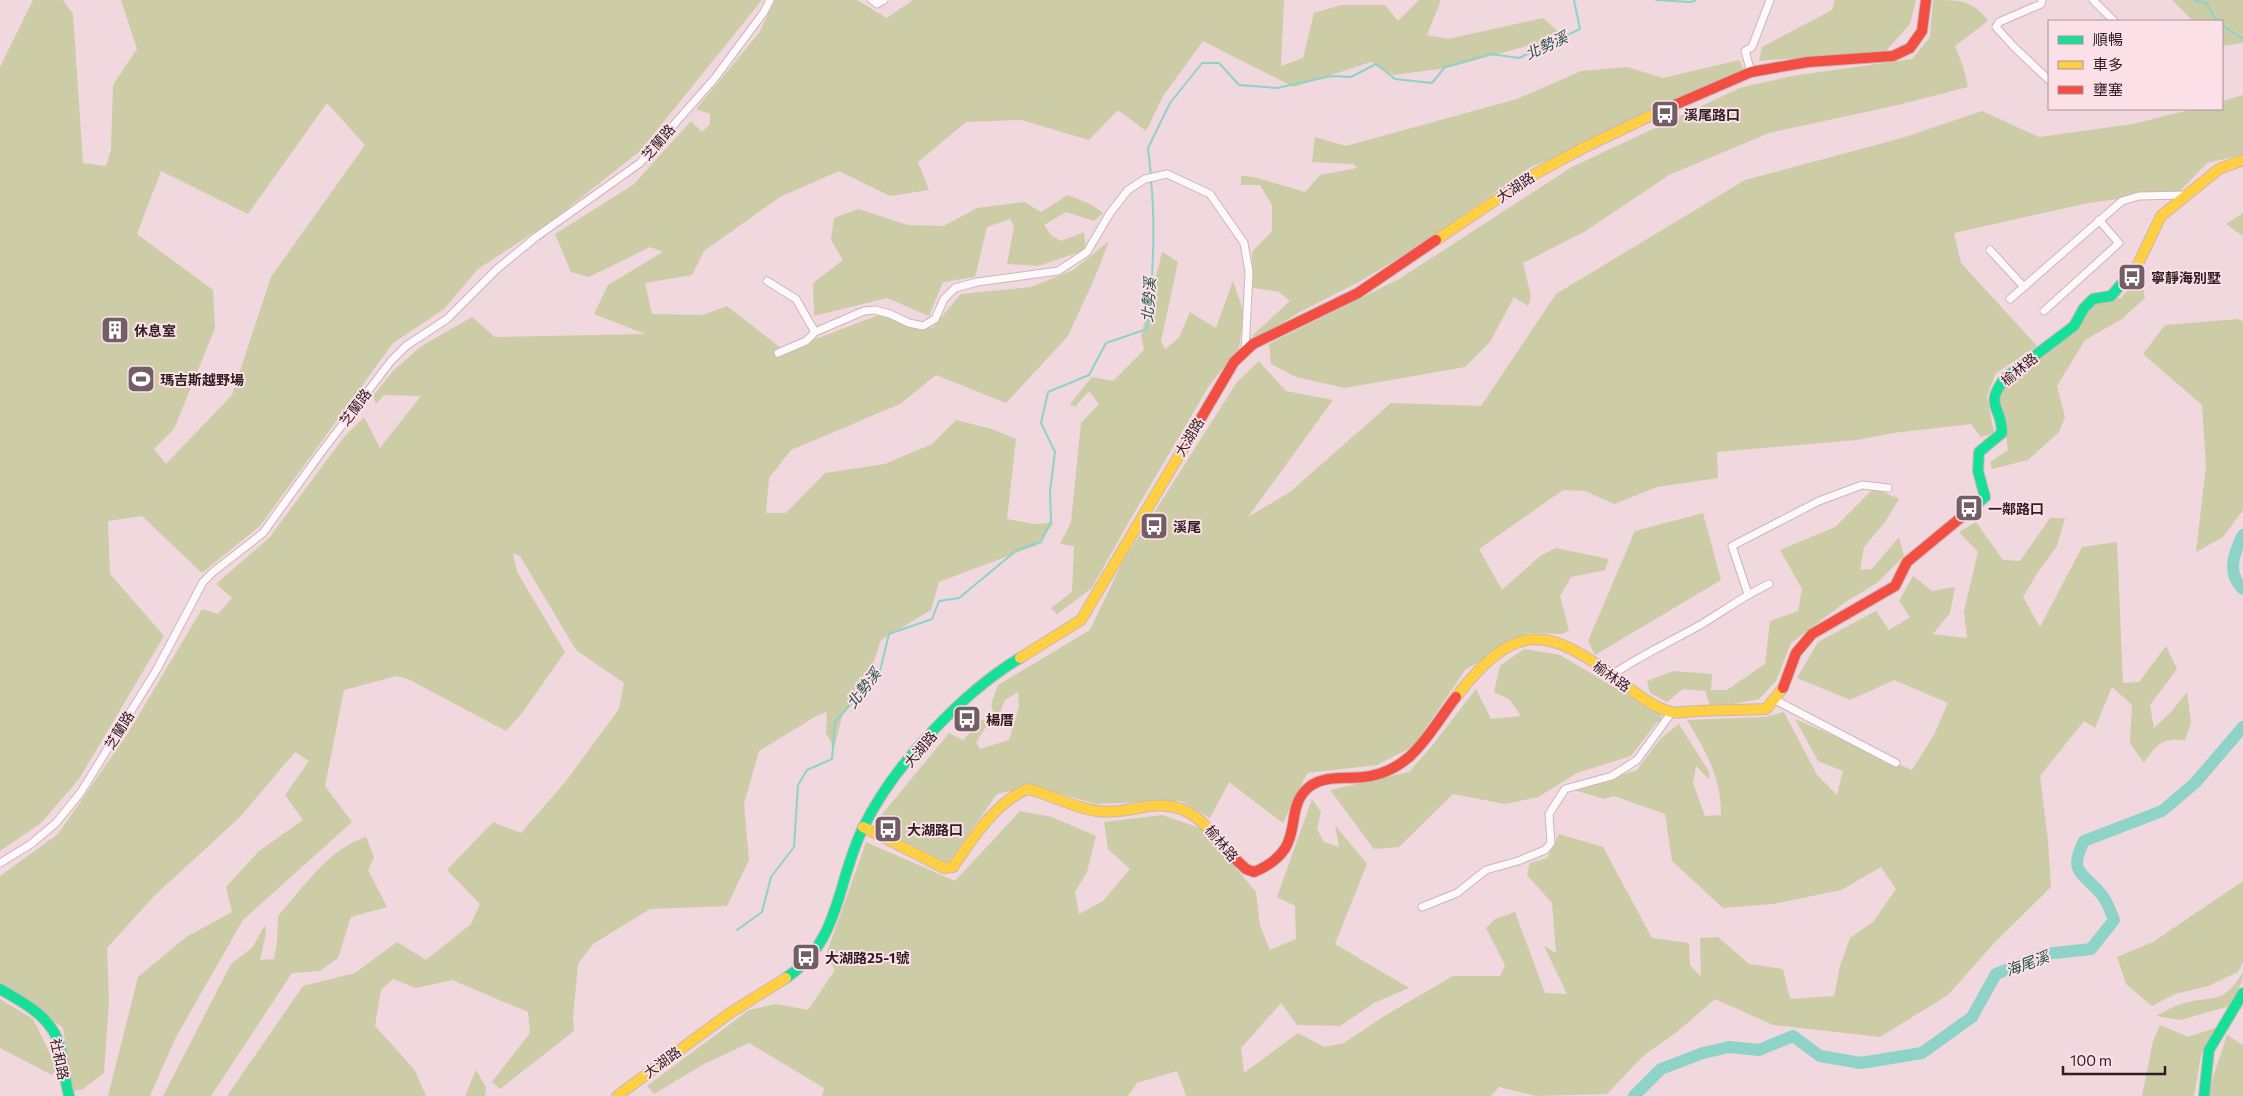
<svg xmlns="http://www.w3.org/2000/svg" width="2243" height="1096" font-family="Commissioner,'Noto Sans TC',sans-serif">
<style>
.green{fill:#cccca7;fill-rule:evenodd}
.lines{fill:none;stroke-linecap:round;stroke-linejoin:round}
.stream{stroke:#8dd3c8;stroke-width:2}
.river{stroke:#8dd3c8;stroke-width:12}
.street-casing{stroke:#cab6bb;stroke-width:9}
.fast-casing{stroke:#cab6bb;stroke-width:12}
.slow-casing{stroke:#cab6bb;stroke-width:12}
.jam-casing{stroke:#cab6bb;stroke-width:12}
.street{stroke:#fdf9fa;stroke-width:7}
.fast{stroke:#16e098;stroke-width:10}
.slow{stroke:#ffcf43;stroke-width:10}
.jam{stroke:#f24e42;stroke-width:10}
.labels{text-anchor:middle;dominant-baseline:central;stroke-width:4;stroke-linejoin:round;paint-order:stroke}
.poi-label{font-size:14px;font-weight:bold;fill:#2e1d22;stroke:#fce0e7;text-anchor:start}
.street-label{font-size:14px;fill:#2e1d22;stroke:#fce0e7}
.water-label{font-size:15px;font-style:italic;fill:#24544c;stroke:#fce0e7}
</style>
<rect width="100%" height="100%" fill="#f0d8de"/>
<g class="green">
<path d="M33 0H63L73 14 83 163 106 166 111 150 113 85 137 49 121 0H762L640 151 553 220 478 269 444 309 393 343 260 526 202 573 142 516 108 521 110 574 164 636 79 779 41 823 0 851V67ZM327 103 365 145 271 277 232 395 166 464 154 449 174 429 215 328 213 290 137 234 161 171 248 214Z"/>
<path d="M775 0H857L887 18 913 0H1284L1281 66 1303 58 1314 13 1341 5H1385L1398 21 1419 0H1441L1427 35 1448 39 1543 18 1563 36 1447 68 1393 75 1371 62 1294 87 1203 41 1163 96 1146 131 1118 110 1089 140 1021 120 966 122 918 162 929 190 890 196 839 171 780 197 704 251 692 275 645 283 652 314 703 315 727 306 782 349 821 337 889 311 932 328 961 294 1031 287 1073 270 1109 241 1095 277 1068 336 1006 403 936 375 900 404 791 450 769 478 766 513H786L825 473 885 464 932 444 956 420 992 429 1016 439 1007 519 1034 524 1054 523 1037 545 939 582 931 610 881 640 867 681 843 713 834 748 826 733 827 712 818 715 759 751 744 804 749 860 727 906 650 909 593 944 578 964 573 1017 574 1031 500 1089 492 1082 530 1033 528 1012 452 980 416 988 393 979 381 990 375 1026 414 1069 426 1096H227L303 986 355 973 397 942 426 960 471 924 480 904 447 870 493 822 521 833 566 781 619 709 624 683 576 650 520 556 513 553 517 572 565 652 522 713 506 731 408 679 397 676 344 690 325 786 352 822 243 920 176 1037 150 1096H108L138 977 186 937 232 912 226 887 259 851 303 820 285 795 309 761 295 752 240 817 154 896 107 948 109 1002 104 1073 83 1089 73 1091 63 1028 0 983V876L58 834 128 733 202 609 218 614 232 598 216 584 269 538 344 437 364 417 380 448 421 396 384 395 376 404 373 396 393 371 420 347 472 317 495 337 645 334 594 314 608 285 663 252 650 247 589 277 571 272 555 234 633 185 691 121 702 132 710 124V114L696 109 759 33Z"/>
<path d="M1835 0H1916L1910 24 1886 51 1759 61 1762 47 1832 10Z"/>
<path d="M1933 0C1960 0 1973 0 1988 21L1955 46 1963 66 1968 87 1898 105 1769 133 1669 175 1584 232 1523 263 1531 296 1528 306 1514 297 1490 342 1465 367 1345 388 1296 377 1271 364 1269 344 1399 279 1572 167 1740 88 1792 76 1912 59 1930 37Z"/>
<path d="M2172 0H2243V43L2222 46V21H2193Z"/>
<path d="M1739 60 1745 72 1561 156 1532 166 1425 242 1359 282 1298 313 1258 338 1252 336 1290 301 1279 292 1253 288 1252 252 1272 231V205L1260 185H1241V176L1254 177 1305 192 1320 175 1357 168 1353 164 1312 162 1315 137 1346 146 1517 99 1581 71 1627 67 1663 78Z"/>
<path d="M2243 95V155L2207 163 2180 191 2088 203 1954 233 1961 263 2037 346 1996 373 1987 396 1994 433 1981 437 1971 424 1893 433 1857 440 1717 452 1718 478 1657 487 1614 504 1585 491 1563 490 1479 549 1502 590 1540 556 1556 548 1609 559 1605 570 1571 577 1560 596 1569 630 1563 634 1528 633 1465 670 1414 746 1377 765 1307 773 1283 823 1229 782 1210 818 1181 801 1096 804 1033 786 997 794 948 863 878 829 879 818 949 733 963 740 982 720 990 721 976 742 980 749 1009 740 1019 707 1018 692 1005 700 996 722 991 704 998 685 1090 630 1122 563 1237 382 1259 361 1286 391 1333 400 1248 517 1290 492 1391 403 1481 406 1556 294 1745 180 1902 138 1982 111 2039 137 2133 124 2193 109H2222V101Z"/>
<path d="M1068 195 1092 205 1103 213 1094 221 1066 212 1044 225 1051 235 1061 241 1084 232 1086 250 1038 266 1007 264 1014 227 1010 219 987 227 975 277 943 282 929 316 887 298 814 316 813 283 843 260 831 240 834 218 858 209 908 225 944 226 977 208 1024 202 1041 212Z"/>
<path d="M2243 213V236L2226 224Z"/>
<path d="M1162 252 1178 262 1161 341 1165 349 1179 338 1190 312 1216 328 1233 281 1244 313 1239 348 1209 386 1127 525 1092 588 1057 614 1051 608 1072 592 1074 546 1060 544 1071 522 1081 423 1099 404 1089 391 1075 407 1070 404 1092 377 1113 381 1144 350 1141 336Z"/>
<path d="M2142 281 2145 298 2122 319 2085 340 2057 386 2065 417 2059 432 2028 460 1992 469 1990 462 2008 450 2004 422 1995 393 2082 318 2099 300 2121 298 2135 282Z"/>
<path d="M2238 319 2243 321V510L2223 537 2196 552 2206 466 2202 405 2143 354 2165 325Z"/>
<path d="M1874 488 1899 499 1885 522 1864 547 1860 570 1872 569 1899 537 1904 556 1877 583 1844 603 1791 643 1776 681 1759 699 1711 708 1705 691 1683 689 1667 702 1650 693 1647 681 1673 671 1712 674 1711 690H1727L1765 664 1770 621 1798 611 1802 589 1780 550 1835 527Z"/>
<path d="M1703 513 1721 580 1595 655 1588 641 1635 531Z"/>
<path d="M2050 518H2065L2057 546 2036 575 2023 597 2040 627 2082 547 2117 542 2123 683 2139 682 2166 646 2177 669 2150 705 2154 728 2171 712 2187 692 2191 722 2185 740C2162 737 2156 745 2144 763L2130 743 2132 705 2112 687 2095 728 2084 721 2040 776 2048 841 2051 887 1994 943 1948 995 1880 1037 1773 1025 1715 999 1677 1032 1644 1055 1607 1094 1536 1096 1499 1087 1491 1096H1186L1177 1071 1137 1083 1128 1096H822L824 1088 749 1043 704 1064 654 1094 647 1086 749 1010 776 1004 808 1010 835 970 826 955 866 842 955 881 1020 811 1052 817 1096 836 1087 872 1075 892 1079 914 1103 901 1130 869 1108 849 1104 822 1162 815 1203 829 1256 892 1260 926 1270 950 1296 939 1295 906 1277 897 1312 799 1321 812 1317 829 1324 842 1339 847 1335 825 1367 864 1335 944 1409 988 1374 1003 1340 1026 1297 1025 1281 1003 1241 1048 1244 1073 1298 1033 1324 1047 1344 1043 1386 1015 1453 976H1500L1505 965 1486 928 1495 919 1515 912 1545 993 1567 994 1544 946 1556 953 1552 903 1527 875 1530 863 1547 858 1559 834 1603 847 1652 938 1689 943 1690 965 1701 977 1700 938 1718 937 1749 964 1783 969 1790 999 1834 996 1840 966 1850 938 1873 922 1896 889 1881 867 1841 890 1773 904 1723 908 1672 861 1665 814 1614 796 1604 799 1574 790 1637 770 1661 738 1679 724 1709 772V779L1696 766 1693 783 1705 816 1721 815C1721 776 1706 752 1687 720L1765 717 1784 712 1817 775 1837 795 1843 771 1818 761 1795 719 1912 770 1934 735 1948 703 1894 680 1850 700 1797 678 1818 642 1876 611 1889 630 1910 617 1899 601 1913 576 1932 591 1955 587 1950 613 1933 634 1967 638 1964 611 1978 552 1959 532 1976 522 2003 560 2020 561Z"/>
<path d="M1524 649 1560 655 1661 715 1662 721 1657 722 1631 756 1577 773 1538 797 1505 804 1453 794 1399 847 1374 849 1330 790 1409 772 1431 747 1476 689 1491 719 1521 716 1510 700 1494 692 1500 666Z"/>
<path d="M366 837 374 857 368 870 387 907 351 917 338 958 320 971 292 973 211 1096H163L231 964 252 948 265 925 266 933 260 960 274 959 277 942 278 916C304 887 328 849 366 837Z"/>
<path d="M2243 881V962L2238 972 2208 986 2175 994 2152 1006 2126 984 2117 957 2153 942Z"/>
<path d="M2243 972 2242 982 2230 1006 2180 1020 2156 1016C2164 1012 2173 1006 2181 1004 2214 994 2222 1007 2243 972Z"/>
<path d="M0 999 33 1019 57 1068 52 1075 0 1048Z"/>
<path d="M2160 1025 2188 1037 2218 1027 2201 1055 2194 1096H2142L2153 1041Z"/>
<path d="M2227 1035 2243 1045V1096H2209L2210 1086Z"/>
<path d="M476 1070 486 1087 485 1096H465Z"/>
</g>
<g class="lines">
<g class="stream">
<path d="M1656 0 1691 2 1696 0"/>
<path d="M2194 0 2206 3 2217 21"/>
<path d="M2222 25 2243 39"/>
<path d="M1151 175 1148 148 1170 103 1202 63H1219L1239 85 1277 88 1331 76 1351 77 1376 64 1395 79 1432 83 1445 67 1491 54 1519 58 1580 29 1574 0"/>
<path d="M737 930 762 912 771 877 794 847 798 785 807 770 832 759 835 722 880 671 889 634 932 619 939 601 959 598 1017 550 1041 542 1051 521 1050 491 1055 452 1041 423 1048 392 1089 375 1106 343 1147 329C1153 280 1156 230 1151 180"/>
</g>
<g class="river">
<path d="M2243 535C2234 553 2226 573 2243 589"/>
<path d="M1634 1096 1661 1069 1703 1053 1729 1047 1759 1050 1793 1036 1820 1056 1861 1063 1922 1053 1972 1017 1996 974 2045 954 2091 949 2114 920C2111 913 2108 904 2104 898 2087 873 2066 876 2084 841L2162 811 2195 783 2243 727"/>
</g>
<defs>
<g id="street">
<path d="M872 0 877 4 884 0"/>
<path d="M2042 0 2041 4 1999 22 1996 27 2015 48 2049 80"/>
<path d="M2093 0 2114 21"/>
<path d="M1751 72 1745 51 1752 47 1770 0"/>
<path d="M1990 250 2024 287"/>
<path d="M767 281 796 299 815 332"/>
<path d="M2010 299 2122 201 2139 196 2186 195"/>
<path d="M2044 311 2119 243 2099 220"/>
<path d="M778 353 806 341 815 332 864 311 875 310 890 314 909 323 923 326 935 319 944 299 955 288 977 282 1058 271 1087 252 1110 213 1128 190 1145 179 1167 174 1210 194 1244 243 1249 272 1245 352"/>
<path d="M1748 594 1732 546 1819 501 1862 485 1888 488"/>
<path d="M1612 675C1641 655 1672 641 1702 624 1725 610 1745 595 1769 584"/>
<path d="M1775 700 1896 763"/>
<path d="M0 863 31 844 56 823 81 792 157 669 203 582 213 572 263 533 320 454 391 361 406 346 447 319 497 269 536 237 640 163 715 78 764 12 770 0"/>
<path d="M1422 907 1457 893 1486 870 1518 861 1545 850 1551 843 1549 814 1565 789 1612 776 1637 760 1672 712"/>
</g>
<g id="fast">
<path d="M1970 510 1985 497 1978 471 1979 452 2002 433C2002 405 1983 407 2005 378L2074 326 2084 308 2093 299 2111 296 2137 266"/>
<path d="M786 978C842 940 836 881 864 826 894 765 962 693 1020 658"/>
<path d="M0 989C26 1004 54 1018 61 1050 64 1065 65 1081 69 1096"/>
<path d="M2204 1096 2209 1050 2243 993"/>
</g>
<g id="slow">
<path d="M1436 240 1533 175 1587 146 1656 113"/>
<path d="M2137 266 2161 216 2219 169 2243 160"/>
<path d="M1020 658 1081 620 1187 442"/>
<path d="M1456 697C1515 621 1546 625 1619 680 1634 692 1652 707 1671 712 1679 714 1690 711 1698 711 1720 710 1743 710 1766 709L1783 688"/>
<path d="M863 827 944 868 953 867C973 838 994 804 1027 789 1051 794 1073 808 1097 811 1113 813 1128 810 1143 807 1190 799 1203 823 1231 855"/>
<path d="M617 1096 730 1013 786 978"/>
</g>
<g id="jam">
<path d="M1656 113 1751 72 1808 62 1893 56 1910 48 1922 31 1926 0"/>
<path d="M1187 442 1234 362 1253 344 1358 293 1436 240"/>
<path d="M1783 688 1796 653 1812 634 1895 586 1907 562 1970 510"/>
<path d="M1231 855 1246 869 1254 872C1311 848 1280 811 1309 787 1324 775 1346 779 1364 777 1413 771 1429 732 1456 697"/>
</g>
</defs>
<use href="#street" class="street-casing"/>
<use href="#fast" class="fast-casing"/>
<use href="#slow" class="slow-casing"/>
<use href="#jam" class="jam-casing"/>
<use href="#street" class="street"/>
<use href="#fast" class="fast"/>
<use href="#slow" class="slow"/>
<use href="#jam" class="jam"/>
</g>
<defs>
<symbol id="bus-square" viewBox="-11 -11 22 22"><rect x="-9" y="-9" width="18" height="18" rx="4" fill="#725e64" stroke="#fce0e7"/><path d="M-5-6H5V4H4V6H2V4H-2V6H-4V4H-5ZM-3.5-4V0h7V-4ZM-3.5 1.2v1.5H-2V1.2ZM2 1.2v1.5H3.5V1.2Z" fill="#fff"/></symbol>
<symbol id="building-square" viewBox="-11 -11 22 22"><rect x="-9" y="-9" width="18" height="18" rx="4" fill="#725e64" stroke="#fce0e7"/><path d="M-4-6H4V6H1V3H-1V6H-4ZM-2.5-4.3h1.7v1.8h-1.7ZM.8-4.3h1.7v1.8H.8ZM-2.5-1h1.7V.8h-1.7ZM.8-1h1.7V.8H.8Z" fill="#fff"/></symbol>
<symbol id="stadium-square" viewBox="-11 -11 22 22"><rect x="-9" y="-9" width="18" height="18" rx="4" fill="#725e64" stroke="#fce0e7"/><path d="M0-5a6.5 5 0 1 0 0 10a6.5 5 0 1 0 0-10ZM-3.5-1.8h7v3.6h-7Z" fill="#fff"/></symbol>
</defs>
<g fill-rule="evenodd">
<use href="#bus-square" x="1649" y="98" width="32" height="32"/>
<use href="#bus-square" x="2116" y="261" width="32" height="32"/>
<use href="#building-square" x="99" y="314" width="32" height="32"/>
<use href="#stadium-square" x="125" y="363" width="32" height="32"/>
<use href="#bus-square" x="1953" y="492" width="32" height="32"/>
<use href="#bus-square" x="1138" y="510" width="32" height="32"/>
<use href="#bus-square" x="951" y="703" width="32" height="32"/>
<use href="#bus-square" x="872" y="813" width="32" height="32"/>
<use href="#bus-square" x="790" y="941" width="32" height="32"/>
</g>
<g class="labels">
<g class="poi-label">
<text x="1684" y="114">溪尾路口</text>
<text x="2151" y="277">寧靜海別墅</text>
<text x="134" y="330">休息室</text>
<text x="160" y="379">瑪吉斯越野場</text>
<text x="1988" y="508">一鄰路口</text>
<text x="1173" y="526">溪尾</text>
<text x="986" y="719">楊厝</text>
<text x="907" y="829">大湖路口</text>
<text x="825" y="957">大湖路25-1號</text>
</g>
<g class="street-label">
<text transform="translate(658 142) rotate(-49)">芝蘭路</text>
<text transform="translate(1515 187) rotate(-34)">大湖路</text>
<text transform="translate(2019 369) rotate(-40)">榆林路</text>
<text transform="translate(355 407) rotate(-53)">芝蘭路</text>
<text transform="translate(1189 437) rotate(-59)">大湖路</text>
<text transform="translate(1612 676) rotate(35)">榆林路</text>
<text transform="translate(119 730) rotate(-58)">芝蘭路</text>
<text transform="translate(920 749) rotate(-50)">大湖路</text>
<text transform="translate(1222 843) rotate(50)">榆林路</text>
<text transform="translate(60 1059) rotate(78)">社和路</text>
<text transform="translate(662 1062) rotate(-36)">大湖路</text>
</g>
<g class="water-label">
<text transform="translate(1546 45) rotate(-25)">北勢溪</text>
<text transform="translate(1148 300) rotate(-86)">北勢溪</text>
<text transform="translate(863 688) rotate(-52)">北勢溪</text>
<text transform="translate(2027 963) rotate(-20)">海尾溪</text>
</g>
</g>
<rect x="2048" y="20" width="175" height="90" fill="#fce0e7" stroke="#aa9298"/>
<rect x="2058" y="36" width="25" height="8" fill="#16e098" stroke="#aa9298"/>
<text x="2093" y="45" font-size="15" fill="#2e1d22">順暢</text>
<rect x="2058" y="61" width="25" height="8" fill="#ffcf43" stroke="#aa9298"/>
<text x="2093" y="70" font-size="15" fill="#2e1d22">車多</text>
<rect x="2058" y="86" width="25" height="8" fill="#f24e42" stroke="#aa9298"/>
<text x="2093" y="95" font-size="15" fill="#2e1d22">壅塞</text>
<path d="M2063 1066v8h102v-8" fill="none" stroke="#2e1d22" stroke-width="2.5"/>
<text x="2070" y="1066" font-size="15" fill="#2e1d22" stroke="#fce0e7" stroke-width="4" paint-order="stroke">100 m</text>
</svg>
